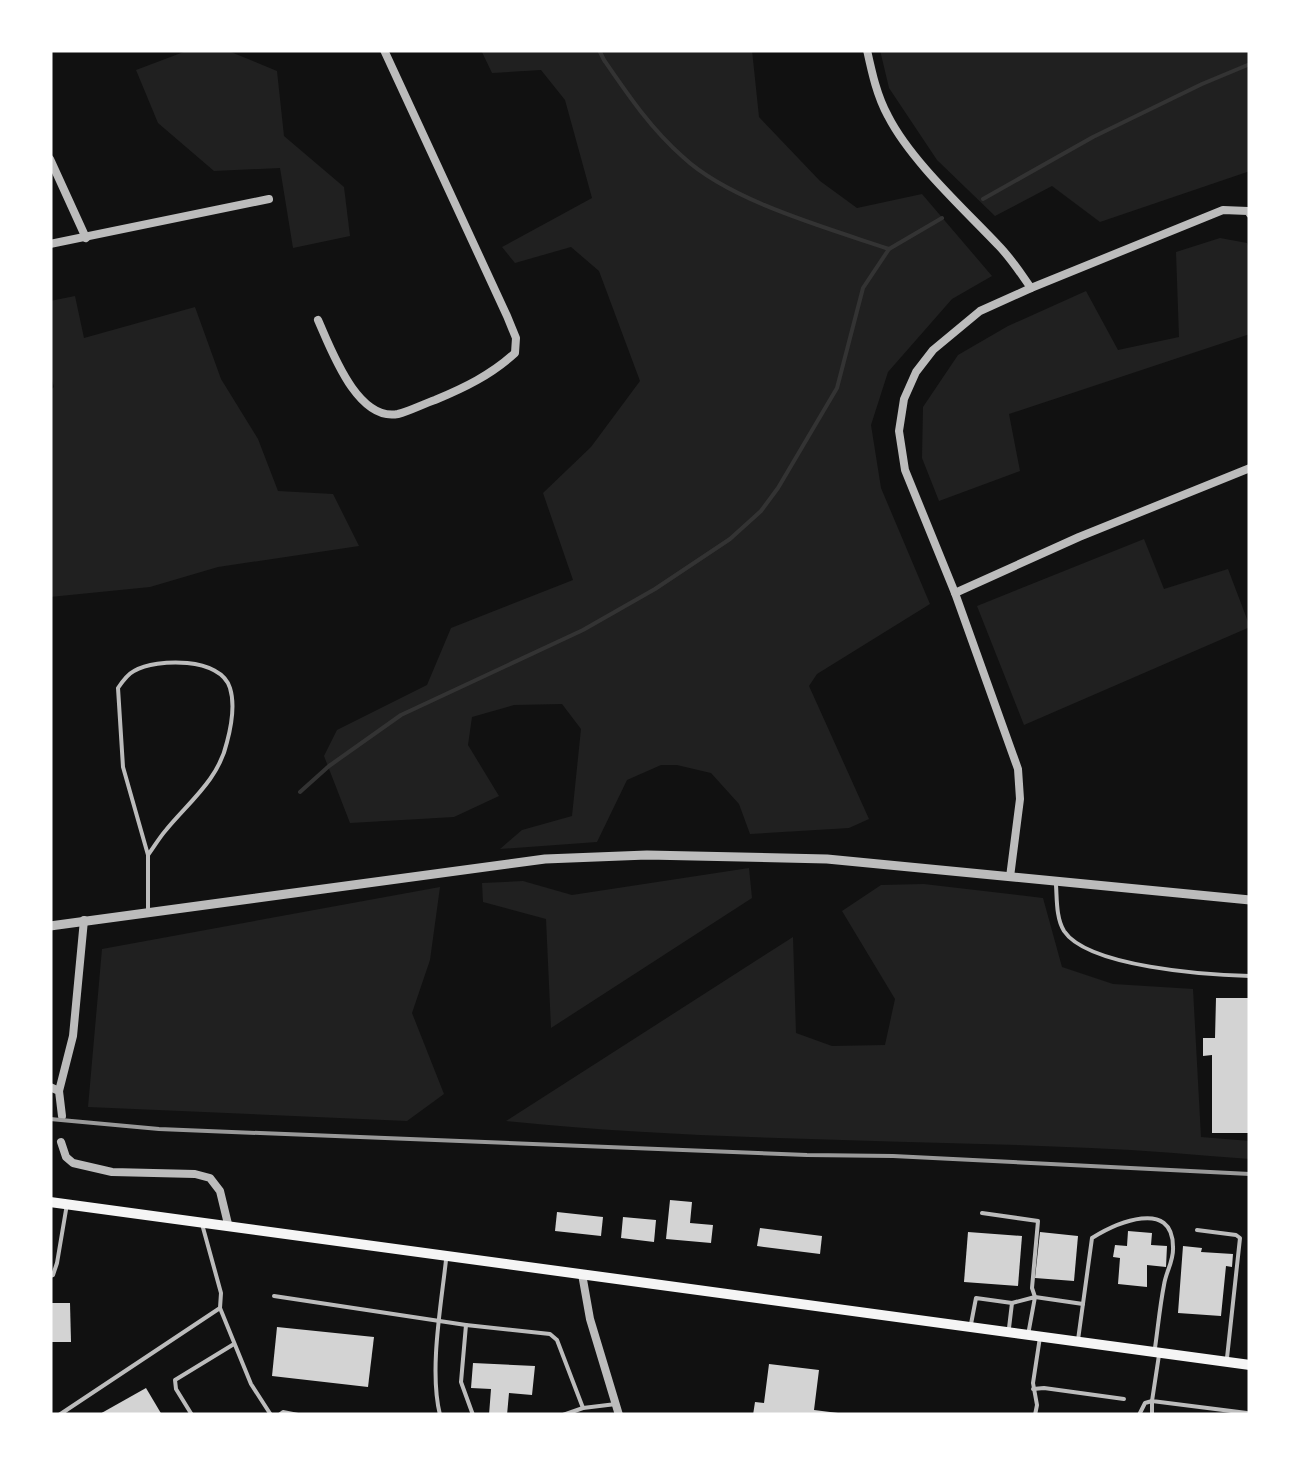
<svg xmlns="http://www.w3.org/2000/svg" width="1300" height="1465" font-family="Overpass,sans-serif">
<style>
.green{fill:#202020}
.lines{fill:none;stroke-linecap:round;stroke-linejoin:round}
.stream{stroke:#333;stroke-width:4}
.building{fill:#d3d3d3}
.service{stroke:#bcbcbc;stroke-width:4}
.minor{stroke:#bcbcbc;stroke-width:8}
.tertiary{stroke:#bcbcbc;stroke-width:9}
.secondary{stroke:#f5f5f5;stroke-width:10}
.rail{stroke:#9a9a9a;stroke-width:4}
</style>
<rect width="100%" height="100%" fill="#111"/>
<g class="green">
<path d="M189 50H226L277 71 284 136 344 187 350 236 293 248 280 168 214 171 158 123 136 70Z"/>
<path d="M481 50H752L759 117 820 181 857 208 922 194 992 276 952 299 888 372 871 425 881 488 930 604 817 674 809 686 869 819 849 828 750 834 739 804 711 773 677 765H661L627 780 597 842 500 849 522 830 572 816 581 729 562 704 514 705 472 717 468 745 499 796 454 817 350 823 324 756 337 730 427 685 451 628 573 580 543 493 591 447 640 381 599 271 571 247 515 263 502 247 592 198 565 100 541 70 492 73Z"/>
<path d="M880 50H1250V171L1100 222 1052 186 995 216 937 160 889 88Z"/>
<path d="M1220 238 1247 243 1250 251V334L1009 414 1020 471 939 501 922 458 923 407 958 355 1008 326 1086 291 1118 350 1179 337 1176 252Z"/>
<path d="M75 296 84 338 195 307 221 379 258 439 278 491 333 494 359 546 218 567 150 587 50 597V391L54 387 50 372V301Z"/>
<path d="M1144 539 1164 589 1228 569 1250 627 1024 725 977 606Z"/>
<path d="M749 868 752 898 551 1028 546 919 483 902 482 883 523 881 572 895Z"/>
<path d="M924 884 1043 898 1062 967 1113 984 1193 989 1201 1137 1250 1141V1159C1197 1155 1144 1150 1091 1148 896 1139 700 1141 506 1121L793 937 796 1033 832 1046 885 1045 895 999 842 911 881 885Z"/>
<path d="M440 887 430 960 412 1013 444 1094 407 1121 88 1107 102 949Z"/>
</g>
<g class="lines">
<g class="stream">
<path d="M599 50 604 60C628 95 651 129 683 157 730 201 827 228 889 249"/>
<path d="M983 199 1093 137 1202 84 1250 64"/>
<path d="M300 792 329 766 401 715 583 630 655 589 730 539 761 511 778 488 837 388 863 288 889 249 942 218"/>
</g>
</g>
<g class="building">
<path d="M1216 998H1250V1133H1212V1055L1203 1056V1038H1215Z"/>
<path d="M670 1200 692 1202 690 1223 713 1225 711 1243 666 1239Z"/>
<path d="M557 1212 603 1217 601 1236 555 1231Z"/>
<path d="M623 1217 656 1220 654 1242 621 1238Z"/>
<path d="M760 1228 822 1236 820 1254 757 1246Z"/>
<path d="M1128 1231 1152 1233 1151 1245 1167 1246 1166 1267 1147 1265V1287L1118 1284 1120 1258 1113 1257 1115 1245 1127 1246Z"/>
<path d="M968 1232 1022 1236 1018 1286 964 1282Z"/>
<path d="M1040 1232 1078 1236 1074 1281 1035 1278Z"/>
<path d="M1183 1246 1202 1248 1201 1252 1233 1254 1232 1267 1226 1266 1221 1316 1178 1313Z"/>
<path d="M50 1303H70L71 1342H50Z"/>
<path d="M277 1327 374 1337 368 1387 272 1376Z"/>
<path d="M473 1363 535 1366 532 1395 509 1393 507 1415H489L491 1389 471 1388Z"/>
<path d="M769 1364 819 1370 814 1410 838 1413V1415H753L755 1402 764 1403Z"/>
<path d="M146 1388 162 1415H98Z"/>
</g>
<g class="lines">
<g class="service">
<path d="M148 855C154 847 159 838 166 830 189 802 219 779 227 742 231 727 235 704 230 688 221 657 157 658 134 671 128 674 122 682 118 688L123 767 148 855V911"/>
<path d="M1056 885C1057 899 1056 918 1064 931 1088 967 1207 975 1250 976"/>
<path d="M982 1213 1038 1221 1032 1288 1035 1297 1083 1304"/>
<path d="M1197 1230 1236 1235 1240 1238 1227 1358"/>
<path d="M50 1276 53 1275 57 1263 67 1204"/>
<path d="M274 1296 466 1325"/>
<path d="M220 1308 251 1384 271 1415"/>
<path d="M971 1324 976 1298 1012 1303 1035 1297 1028 1335"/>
<path d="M1009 1328 1012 1303"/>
<path d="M1078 1340 1092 1238C1116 1223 1173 1198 1173 1247 1174 1261 1166 1271 1164 1285 1160 1305 1158 1327 1155 1348"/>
<path d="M1159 1355 1152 1401 1247 1413V1415"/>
<path d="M1033 1389 1044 1388 1124 1399"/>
<path d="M59 1415 220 1308 221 1293 202 1224"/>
<path d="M192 1415 176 1389 175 1380 234 1344"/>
<path d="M279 1415 283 1412 298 1415"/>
<path d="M440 1415C429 1371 441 1306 446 1260"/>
<path d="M473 1415 461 1382 466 1325 550 1334 557 1340 583 1408"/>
<path d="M563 1415 583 1408 616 1404"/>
<path d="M1035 1415 1037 1405 1033 1383 1040 1337"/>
<path d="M1139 1415 1145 1403 1152 1401"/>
<path d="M1152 1415V1401"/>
</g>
<g class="minor">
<path d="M867 50C872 73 877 96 888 116 911 161 963 208 998 245 1011 258 1021 274 1031 288"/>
<path d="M50 159 86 238"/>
<path d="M50 244 269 199"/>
<path d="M318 320C331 349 357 422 398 414 410 411 423 404 435 400 464 388 491 375 515 353L516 338 507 316 384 50"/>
<path d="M955 593 1079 537 1250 468"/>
<path d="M1010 877 1020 799 1018 769 955 593 905 470 899 431 904 399 916 372 933 350 980 311 1031 288 1223 210 1248 211 1250 214"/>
<path d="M50 1087 59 1091 62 1116"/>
<path d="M59 1091 73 1036 84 920"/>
<path d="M61 1142 66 1157 73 1163 112 1172 195 1174 210 1178 220 1191 228 1224"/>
<path d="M582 1274 590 1319 619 1415"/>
</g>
<path class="tertiary" d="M50 926 545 859 647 855 827 859 1250 900"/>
<path class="secondary" d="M50 1202C450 1255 850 1312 1250 1365"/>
<path class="rail" d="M50 1119 159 1129 807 1155 893 1156 1250 1174"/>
</g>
<rect width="1300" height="1465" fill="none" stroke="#ffffff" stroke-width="105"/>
</svg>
